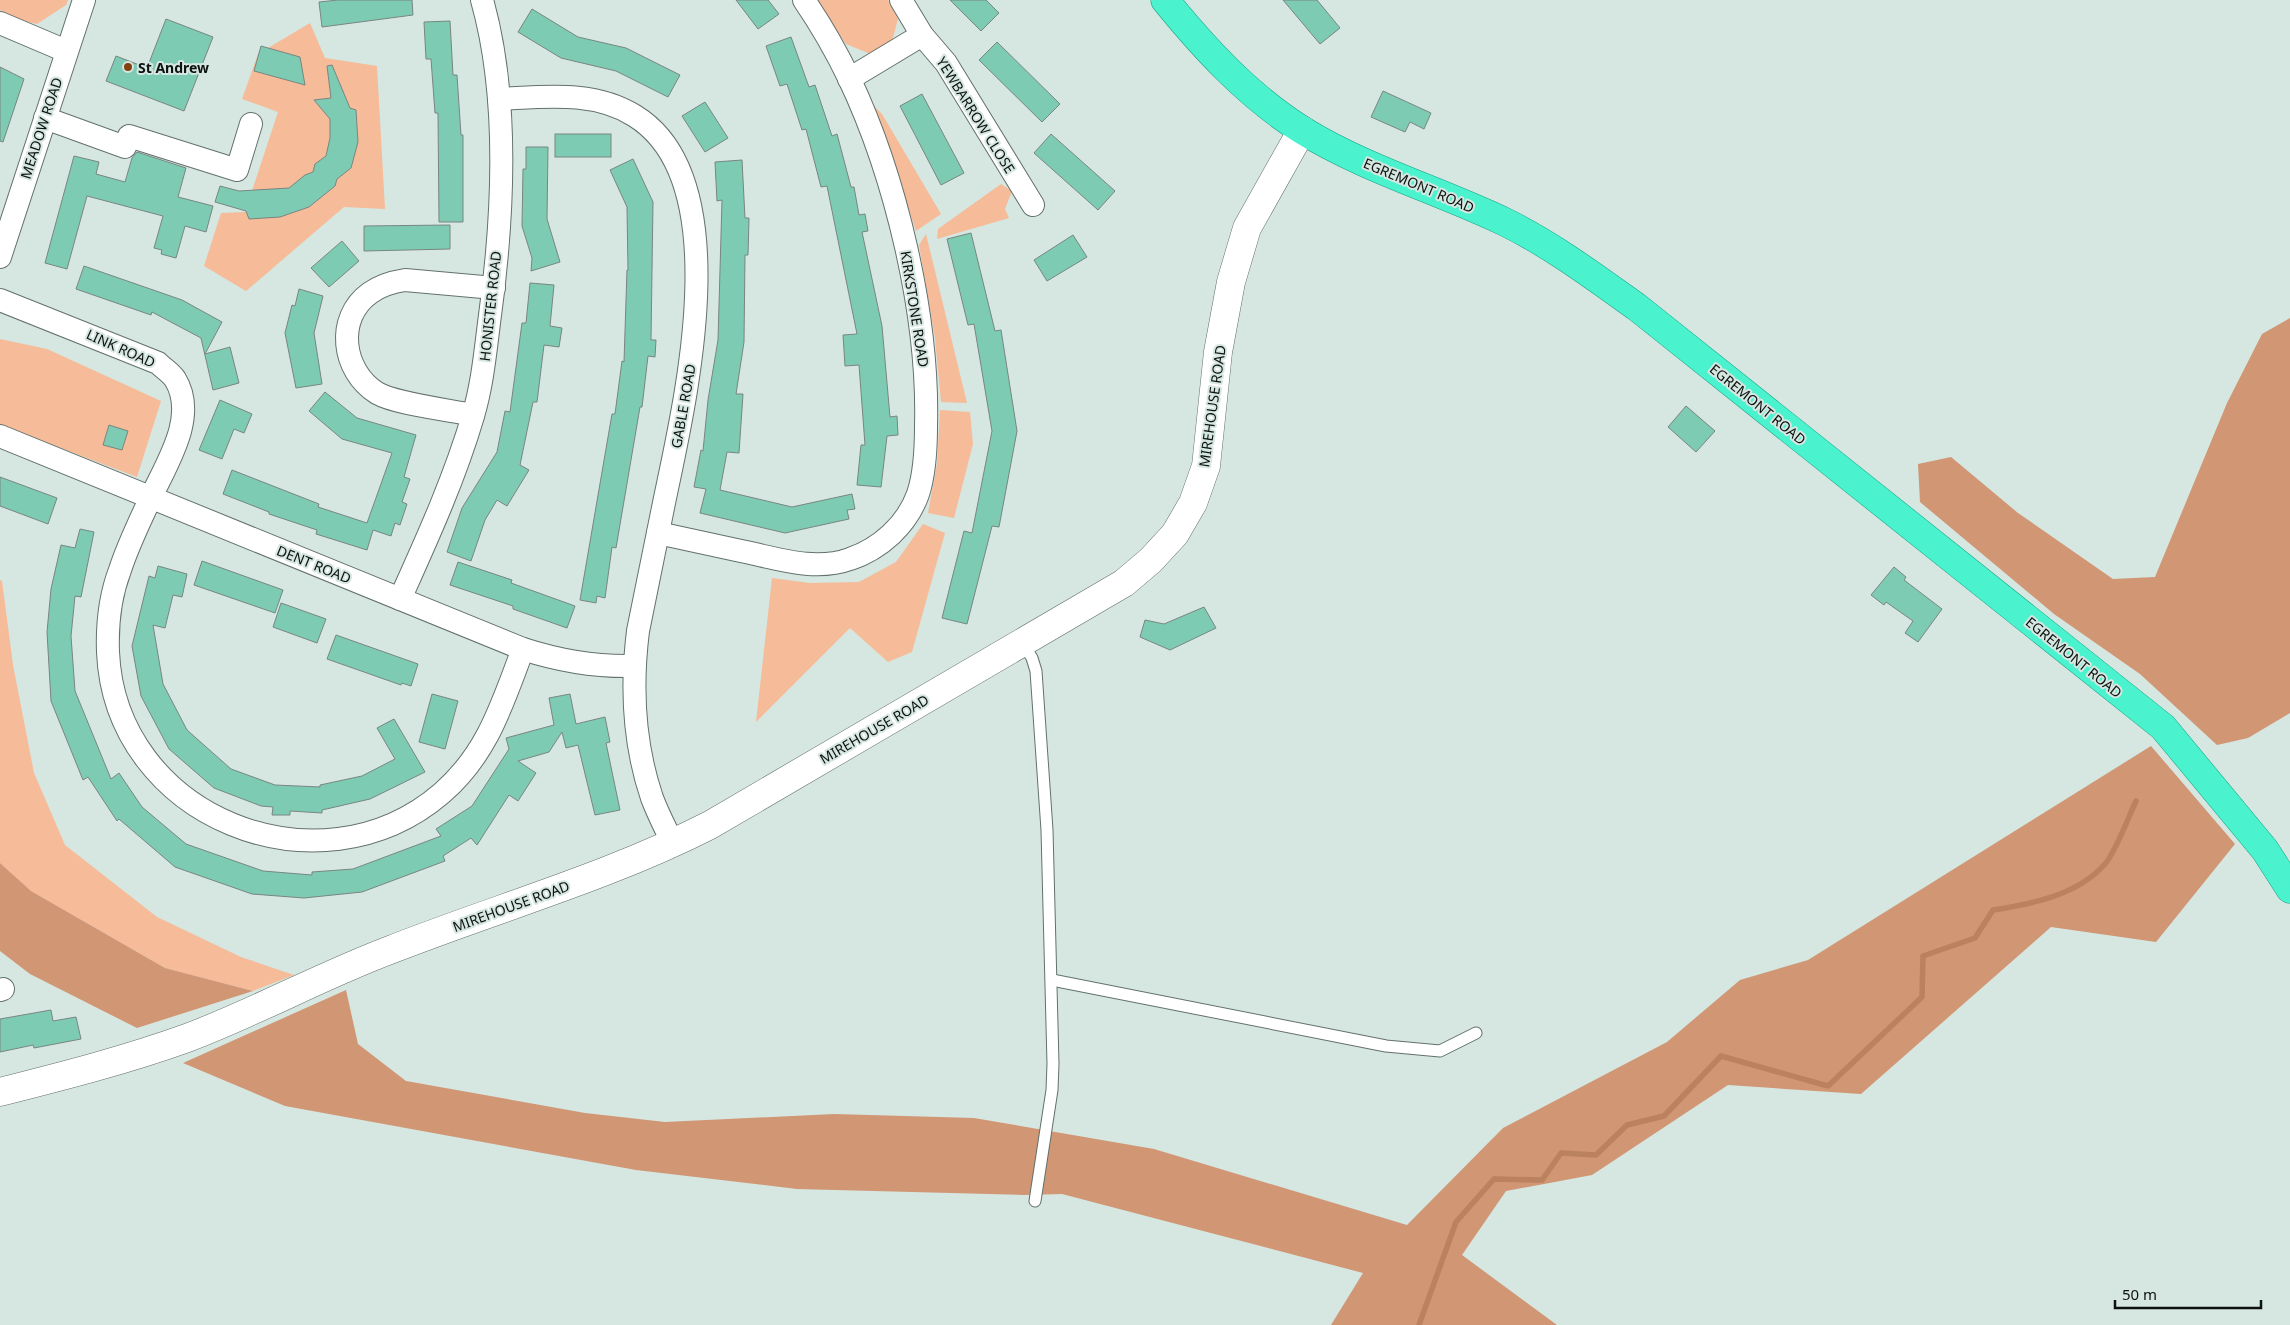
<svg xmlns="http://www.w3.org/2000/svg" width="2290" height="1325" font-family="'Noto Sans',sans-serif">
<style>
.green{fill:#f6bb98}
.forest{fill:#d19674}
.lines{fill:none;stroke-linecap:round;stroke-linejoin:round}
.stream{stroke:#bb8260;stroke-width:5.5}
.building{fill:#7ecbb3;stroke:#788681}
.service-casing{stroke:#63716c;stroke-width:13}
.minor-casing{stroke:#63716c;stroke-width:24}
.tertiary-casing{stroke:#63716c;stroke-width:29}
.trunk-casing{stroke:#17a284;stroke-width:29}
.service{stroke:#fff;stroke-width:11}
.minor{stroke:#fff;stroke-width:22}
.tertiary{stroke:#fff;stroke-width:28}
.trunk{stroke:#4af2ce;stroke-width:28}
.poi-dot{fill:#83410f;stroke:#d6e6e0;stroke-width:2}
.labels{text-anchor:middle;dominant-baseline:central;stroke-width:4;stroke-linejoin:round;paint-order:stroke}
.poi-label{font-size:14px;font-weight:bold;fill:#0c1210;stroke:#d6e6e0;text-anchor:start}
.street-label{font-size:14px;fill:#0c1210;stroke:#d6e6e0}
</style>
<rect width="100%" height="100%" fill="#d6e6e0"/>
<g class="green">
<path d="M0 0H68L66 5 37 24 15 19 0 10Z"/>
<path d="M815 0H888L898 19 891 45 873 55 846 44Z"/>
<path d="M310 23 325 58 377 66 385 209 344 207 246 291 204 266 221 213 245 212 278 112 242 99 258 54Z"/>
<path d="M874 106 882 114 941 214 916 231Z"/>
<path d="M1001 184 1012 191 1005 209 1009 218 937 239 938 229Z"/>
<path d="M926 234 967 403 941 402 935 338 919 245Z"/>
<path d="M0 339 47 349 161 401 137 477 0 425Z"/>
<path d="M940 410 970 412 973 444 954 518 928 513 937 464Z"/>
<path d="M923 524 945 533 912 652 888 662 850 628 756 722 772 578 810 583 859 582 896 562Z"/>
<path d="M0 580 2 581 13 665 34 773 65 845 157 917 241 957 294 975 253 991 165 968 31 891 0 863Z"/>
</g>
<g class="forest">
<path d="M2290 318V713L2248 738 2217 745 2140 674 2054 614 1920 502 1918 464 1951 457 2018 513 2113 579 2155 577 2227 403 2262 334Z"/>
<path d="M2151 746 2235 844 2156 942 2051 927 1861 1094 1728 1085 1592 1175 1506 1191 1462 1255 1557 1325H1331L1363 1273 1062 1194 1024 1195 797 1189 636 1170 285 1106 183 1063 346 990 358 1044 406 1081 585 1113 665 1122 834 1114 974 1118 1154 1149 1407 1225 1503 1128 1667 1042 1740 980 1808 960Z"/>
<path d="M0 863 31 891 165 968 253 991 137 1028 30 974 0 951Z"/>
</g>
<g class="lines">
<path class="stream" d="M1419 1325 1456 1222 1494 1179 1542 1180 1561 1153 1596 1155 1627 1125 1664 1116 1721 1056 1828 1086 1922 997 1923 956 1975 938 1993 910C2032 904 2078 895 2105 864 2115 853 2129 816 2136 801"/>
</g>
<g class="building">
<path d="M338 0H412L413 15 322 27 319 2Z"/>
<path d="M736 0H768L779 14 758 29Z"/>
<path d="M950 0H986L999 13 981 31Z"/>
<path d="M1283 0H1317L1340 28 1320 44Z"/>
<path d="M532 9 578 37 626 48 680 75 668 97 616 71 561 58 518 32Z"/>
<path d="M166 19 213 37 184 111 106 81 116 56 147 68Z"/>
<path d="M450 21 453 75H457L461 135H463V222H439L438 113H435L431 59H426L424 22Z"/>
<path d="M791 37 809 87 815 85 832 136 837 134 851 187H854L859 215 865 214 868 231 862 232 882 326 890 417 897 416 898 435 887 436 881 487 857 485 861 445H865L859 365 845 366 843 335 857 334 827 186 821 187 806 129 802 130 787 84 780 86 766 46Z"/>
<path d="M997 42 1060 104 1042 122 979 60Z"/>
<path d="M261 46 300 57 305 85 254 71Z"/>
<path d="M332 65 350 108 356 110 358 142 351 168 337 179 335 186 309 207 280 217 249 219 246 211 215 202 220 186 239 191 289 188 305 175 313 172 315 164 326 156 330 138V119L314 100 331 98 327 66Z"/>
<path d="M0 67 24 79 3 142 0 141Z"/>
<path d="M1383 91 1431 113 1424 129 1410 122 1405 132 1371 117Z"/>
<path d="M922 94 964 173 941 185 900 106Z"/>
<path d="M705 102 728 138 705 152 682 116Z"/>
<rect x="555" y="134" width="56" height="23"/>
<path d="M1051 134 1115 191 1098 210 1034 153Z"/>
<path d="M526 147H548L547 219 560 262 531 271 532 258 522 226 523 169H526Z"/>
<path d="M137 152 186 168 178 197 213 206 206 232 185 226 176 258 161 254 162 250 154 248 163 216 87 196 67 269 45 263 74 156 99 162 96 174 125 182 132 158Z"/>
<path d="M633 159 653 202 651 340H656L655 357 648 356 642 407H640L616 548 612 547 605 598 597 596 596 603 580 600 612 414H615L622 361 624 362 627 270H628L627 207 610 170Z"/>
<path d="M742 160 745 218H749L748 255H745L744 342 736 394H743L739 453 727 452 720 490 792 507 852 494 855 509 847 510 849 519 785 533 700 513 706 489 694 487 701 450 703 451 708 400 718 340 722 200 717 201 715 162Z"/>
<path d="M450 225V249L364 251V226Z"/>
<path d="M971 233 995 331 1001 330 1017 431 999 527 992 526 967 624 942 618 964 531 972 533 992 431 974 324 968 325 947 239Z"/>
<path d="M1073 235 1087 257 1047 281 1034 260Z"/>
<path d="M342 241 359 261 329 287 311 268Z"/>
<path d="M84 266 182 300 222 322 205 354 230 347 239 383 213 390 201 338 152 312 151 315 76 289Z"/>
<path d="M530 283 554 285 550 326 562 328 559 347 544 345 537 402H533L520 465 529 470 507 506 497 500 485 520 471 561 447 552 462 508 497 452 505 411 510 412 522 323H526Z"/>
<path d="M299 289 323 296 314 333 322 384 296 388 285 333 292 305 295 306Z"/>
<path d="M325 392 357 418 416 435 404 477 410 479 402 502 407 504 400 525 395 523 391 536 373 530 367 550 316 534 317 530 269 514V512L223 494 232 470 319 504 318 507 367 523 392 453 342 439 309 411Z"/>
<path d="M220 400 252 414 244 433 234 429 222 459 199 450Z"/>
<path d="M1686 406 1715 431 1696 452 1668 427Z"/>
<path d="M109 425 128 431 122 450 103 445Z"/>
<path d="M0 477 57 498 48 524 0 506Z"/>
<path d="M80 529 94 532 81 597 75 596 71 636 75 691 111 779 119 773 142 807 186 844 263 871 312 875V872L353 869 441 836 436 829 472 806 509 749 506 738 554 725 549 698 570 694 576 724 605 717 610 742 606 743 620 810 595 815 578 745 566 748 562 732 549 752 518 761 536 773 518 801 509 795 477 845 471 838 443 856 445 861 362 892 304 898 252 894 175 867 119 819 117 821 88 777 83 780 51 701 47 632 51 589 61 545 75 548Z"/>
<path d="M202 561 283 590 275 613 194 585Z"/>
<path d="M458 562 512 580 511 583 575 606 567 628 513 609V606L450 585Z"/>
<path d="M158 566 187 574 182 597 173 595 165 628 153 625 163 684 187 730 231 769 275 785 320 787V785L362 776 395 759 377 728 394 719 425 772 370 799 322 810V813L290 811V815H272L273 807 261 806 214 788 169 749 141 696 132 646 149 576 155 578Z"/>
<path d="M1894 567 1906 577 1904 580 1942 609 1918 642 1905 633 1913 621 1886 602 1884 605 1871 595Z"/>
<path d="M281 603 326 619 317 643 273 627Z"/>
<path d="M1204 607 1216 628 1170 650 1140 637 1145 620 1164 624Z"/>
<path d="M336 635 418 664 411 686 402 683 401 685 327 659Z"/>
<path d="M432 694 458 701 445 749 419 742Z"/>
<path d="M51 1010 53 1021 76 1017 81 1039 34 1048 33 1045 0 1052V1019Z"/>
</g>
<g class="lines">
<defs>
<g id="service">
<path d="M1023 643 1032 658 1036 671 1047 830 1053 1064 1052 1090 1035 1201"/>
<path d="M1052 980 1386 1046 1440 1051 1476 1033"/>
</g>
<g id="minor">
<path d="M901 0 922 35 946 63 1033 205"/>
<path d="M0 23 66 51"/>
<path d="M849 79 922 35"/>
<path d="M499 99C544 97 594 90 635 116 738 180 685 402 665 498 656 543 647 587 638 631 631 687 634 745 652 798 658 814 666 829 673 844"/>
<path d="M45 118 125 147 129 136 237 170 251 124"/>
<path d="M0 257 84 0"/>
<path d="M0 300 158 363C163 368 171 373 175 379 198 416 167 463 151 497 140 521 128 545 120 570 110 596 107 624 108 652 115 817 319 899 442 793 488 753 502 704 523 649"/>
<path d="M473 415C449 410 396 404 377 393 342 371 335 318 370 293 381 285 392 282 405 280L494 288"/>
<path d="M0 436 523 649C560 661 595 667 634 666"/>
<path d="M658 533C686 539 713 545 741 551 776 558 814 572 850 559 880 549 907 525 918 494 925 473 926 448 926 426 929 316 896 177 849 78 836 51 821 25 804 0"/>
<path d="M400 599C427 539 454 480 473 416 482 386 485 355 489 323 503 222 510 99 482 0"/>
<path d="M0 990 3 989"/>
</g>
<path id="tertiary" d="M0 1092C63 1076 126 1060 187 1038 256 1012 321 976 390 950 497 908 608 877 710 825L1124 583 1151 560 1175 534 1193 503 1206 466 1218 352 1231 282 1247 228 1302 130"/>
<path id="trunk" d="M1165 0C1204 48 1248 96 1302 130 1365 169 1438 190 1505 222 1552 245 1596 278 1638 308L2163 727 2265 850 2290 889"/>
</defs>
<use href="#service" class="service-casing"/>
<use href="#minor" class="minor-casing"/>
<use href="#tertiary" class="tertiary-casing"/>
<use href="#trunk" class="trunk-casing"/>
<use href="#service" class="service"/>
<use href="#minor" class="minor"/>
<use href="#tertiary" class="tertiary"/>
<use href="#trunk" class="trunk"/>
</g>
<circle class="poi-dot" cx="128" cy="67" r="5"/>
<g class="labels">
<g class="poi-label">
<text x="138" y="67">St Andrew</text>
</g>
<g class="street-label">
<text transform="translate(976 115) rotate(58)">YEWBARROW CLOSE</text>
<text transform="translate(41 128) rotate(-72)">MEADOW ROAD</text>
<text transform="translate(1419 185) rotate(23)">EGREMONT ROAD</text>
<text transform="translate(490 306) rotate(-84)">HONISTER ROAD</text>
<text transform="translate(915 309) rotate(81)">KIRKSTONE ROAD</text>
<text transform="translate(121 348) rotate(24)">LINK ROAD</text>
<text transform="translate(1758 404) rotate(39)">EGREMONT ROAD</text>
<text transform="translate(683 406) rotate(-80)">GABLE ROAD</text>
<text transform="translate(1212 406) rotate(-82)">MIREHOUSE ROAD</text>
<text transform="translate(314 564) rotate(22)">DENT ROAD</text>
<text transform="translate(2074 657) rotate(39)">EGREMONT ROAD</text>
<text transform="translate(874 729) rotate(-30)">MIREHOUSE ROAD</text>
<text transform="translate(511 906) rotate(-20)">MIREHOUSE ROAD</text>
</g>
</g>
<path d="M2115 1300v8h146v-8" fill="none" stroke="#0c1210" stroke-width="2.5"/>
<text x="2122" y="1300" font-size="15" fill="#0c1210" stroke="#d6e6e0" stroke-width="4" paint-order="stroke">50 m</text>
</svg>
